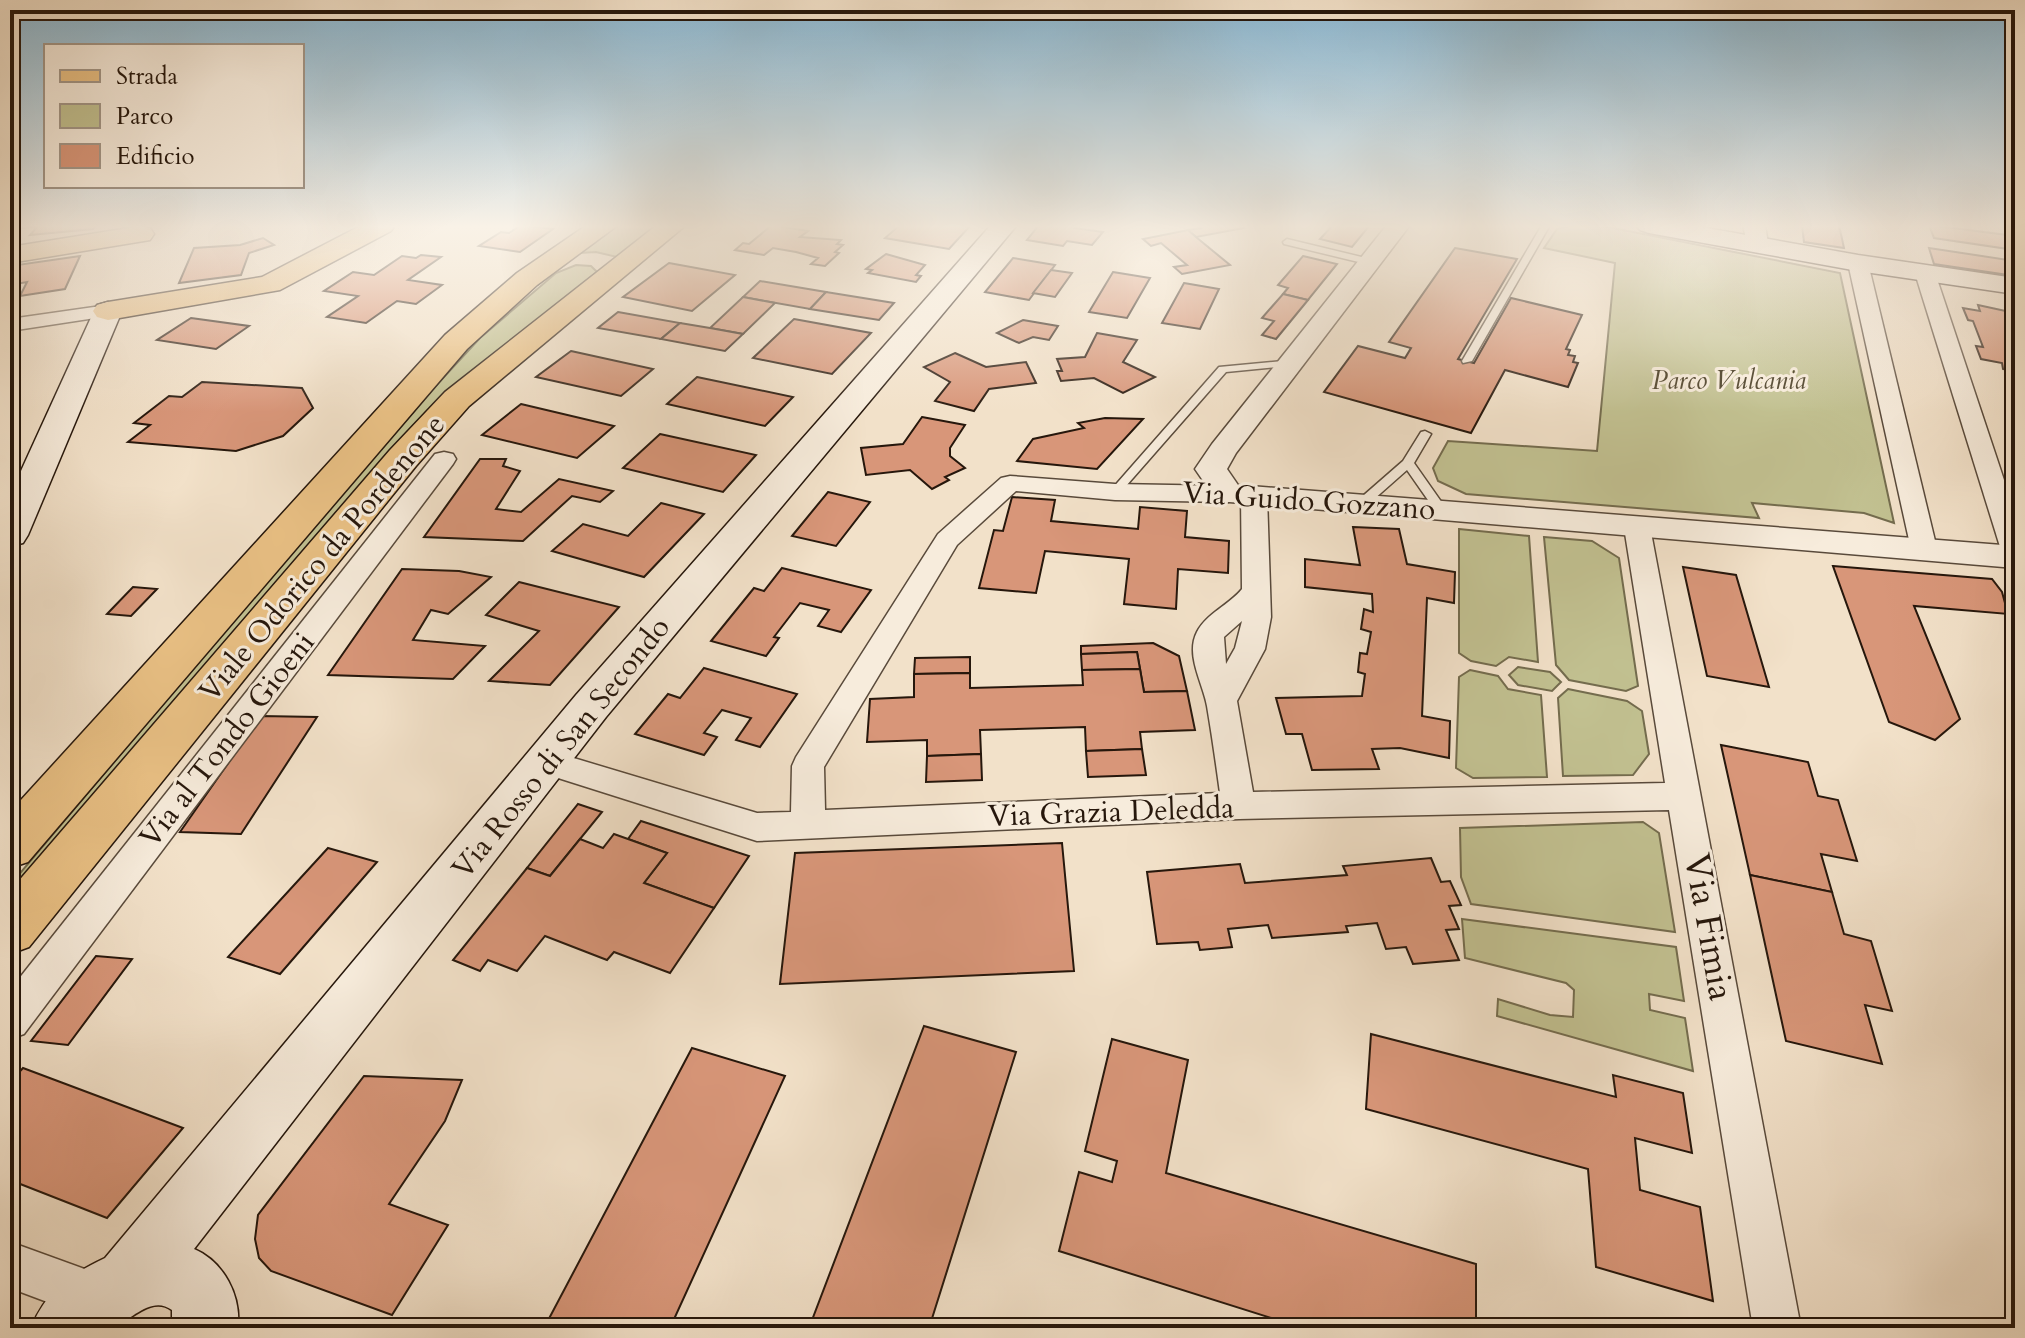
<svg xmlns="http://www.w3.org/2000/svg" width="2025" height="1338" font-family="Cardo,serif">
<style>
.green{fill:#c2c191;stroke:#746c4e;stroke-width:2}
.building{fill:#d89679;stroke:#26170c;stroke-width:2}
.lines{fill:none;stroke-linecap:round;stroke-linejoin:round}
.service-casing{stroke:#594a3b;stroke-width:3}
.minor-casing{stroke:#594a3b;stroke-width:3}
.tertiary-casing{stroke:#594a3b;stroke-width:3}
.secondary-casing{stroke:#26170c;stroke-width:3}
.primary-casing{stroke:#26170c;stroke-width:3}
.service{fill:#f7ecdc;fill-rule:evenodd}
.minor{fill:#f7ecdc;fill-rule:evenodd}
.tertiary{fill:#f7ecdc;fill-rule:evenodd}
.secondary{fill:#f7ecdc;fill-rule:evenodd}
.primary{fill:#e9c084;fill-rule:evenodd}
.labels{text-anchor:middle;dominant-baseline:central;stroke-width:6;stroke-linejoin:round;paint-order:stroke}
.far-park-label{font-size:26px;font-style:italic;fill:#5d523b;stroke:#f7ecdc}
.street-label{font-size:30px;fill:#26170c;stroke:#f7ecdc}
.near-street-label{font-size:36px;fill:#26170c;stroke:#f7ecdc}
</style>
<rect width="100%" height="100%" fill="#f2e1c9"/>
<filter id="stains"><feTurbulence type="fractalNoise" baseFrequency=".0025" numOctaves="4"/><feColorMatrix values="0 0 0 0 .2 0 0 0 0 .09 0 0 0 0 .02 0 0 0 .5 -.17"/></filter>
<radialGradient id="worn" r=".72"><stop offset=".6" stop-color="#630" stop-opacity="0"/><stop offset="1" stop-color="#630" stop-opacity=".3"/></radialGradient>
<g class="green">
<path d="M619 225H658L617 257 596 252 578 253Z"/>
<path d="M1574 225 1608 227 1840 273 1894 523 1864 513 1752 503 1759 518 1466 494 1438 481 1433 468 1448 441 1597 451 1615 263 1544 248 1557 229Z"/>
<path d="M576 265 591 266 597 272 466 377 10 903V885L394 431 480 338 556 273Z"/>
<path d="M1459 529 1529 536 1538 662 1509 657 1496 666 1471 661 1459 653Z"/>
<path d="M1544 537 1592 541 1619 558 1638 686 1626 691 1569 680 1556 665Z"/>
<path d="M1518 667 1550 672 1561 682 1552 691 1518 685 1509 675Z"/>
<path d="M1470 670 1498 676 1508 689 1541 695 1547 777 1473 778 1456 768 1459 677Z"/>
<path d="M1568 689 1627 701 1642 711 1649 754 1633 775 1563 776 1558 698Z"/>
<path d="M1643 822 1659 833 1675 932 1471 904 1461 877 1460 828Z"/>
<path d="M1462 919 1676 947 1684 1001 1649 994 1650 1010 1685 1018 1693 1071 1497 1016 1498 999 1550 1015 1573 1017 1574 990 1566 983 1465 958Z"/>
</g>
<g class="building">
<path d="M12 225H96L93 229 30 235 38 226 10 229Z"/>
<path d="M521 225 553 229 520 252 479 246 501 232 509 233Z"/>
<path d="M772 225 808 231 800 237 841 240 837 244 843 245 835 252 839 253 825 266 811 264 818 258 796 252 773 248 764 255 735 250 743 243 749 244Z"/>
<path d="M900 225H962L970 226 949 249 885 238Z"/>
<path d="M1039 225H1078L1075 228 1103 232 1092 245 1067 241 1063 246 1027 240Z"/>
<path d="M1197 225H1240L1244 228 1196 237 1188 230 1201 228Z"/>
<path d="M1333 225H1370L1352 247 1320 239Z"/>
<path d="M1802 225H1839L1844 248 1804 242Z"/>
<path d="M1929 225 2015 236V250L1934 238Z"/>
<path d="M1188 230 1196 237 1230 265 1182 274 1174 267 1187 265 1161 243 1151 246 1143 239Z"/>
<path d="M263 238 274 245 249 253 241 275 179 283 194 248 240 245Z"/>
<path d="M1455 248 1517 259 1458 359 1474 363 1511 298 1582 315 1566 349 1570 350 1568 355 1575 356 1573 362 1578 363 1568 387 1505 370 1471 433 1324 392 1358 346 1405 358 1411 348 1389 342Z"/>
<path d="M1929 248 2015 261V276L1934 264Z"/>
<path d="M886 254 925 265 916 275 921 276 916 282 868 273 872 270 866 269Z"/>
<path d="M421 255 441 257 408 280 442 285 416 304 397 301 366 323 327 317 358 296 324 291 353 272 374 275 402 256 416 258Z"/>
<path d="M80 256 65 289 20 296 27 282 10 285V266Z"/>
<path d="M1303 256 1337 264 1308 300 1283 294 1288 288 1278 285Z"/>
<path d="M1013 258 1055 265 1029 300 985 292Z"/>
<path d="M669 263 735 275 692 311 623 297Z"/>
<path d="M1051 270 1072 273 1055 297 1033 293Z"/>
<path d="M1113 272 1150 278 1127 318 1089 312Z"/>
<path d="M760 281 826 292 810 309 743 297Z"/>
<path d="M1184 283 1219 289 1200 329 1162 323Z"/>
<path d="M826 292 894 303 879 320 810 309Z"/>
<path d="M1283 294 1308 300 1276 339 1262 335 1274 321 1262 318Z"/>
<path d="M743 297 775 303 743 334 710 328Z"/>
<path d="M1978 305 2015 313V372L2003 369 2002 363 1981 359 1976 346 1983 347 1973 321 1968 320 1963 308 1980 311Z"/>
<path d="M618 312 680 323 661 339 598 328Z"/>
<path d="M191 318 249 326 216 349 157 340Z"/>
<path d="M794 319 871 333 832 374 753 358Z"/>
<path d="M1023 320 1058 326 1049 340 1033 337 1019 343 997 333Z"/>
<path d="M680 323 710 328 743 334 725 351 661 339Z"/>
<path d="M1097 333 1137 340 1123 362 1155 377 1123 393 1094 378 1061 381 1057 371H1062L1057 359 1085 357Z"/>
<path d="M571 351 653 369 621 396 536 377Z"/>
<path d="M955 353 986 367 1026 362 1036 383 989 389 974 411 935 401 950 382 924 367Z"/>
<path d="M697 377 793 397 765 426 667 404Z"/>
<path d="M202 382 302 388 313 408 283 436 236 451 128 442 150 425 134 423 169 396 182 397Z"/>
<path d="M521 404 614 426 577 458 482 435Z"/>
<path d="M922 417 965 425 950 448V456L965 468 945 477 949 480 932 489 910 470 866 475 861 448 903 444Z"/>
<path d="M1105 418 1143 419 1097 469 1017 461 1033 439 1084 428 1078 423Z"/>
<path d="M660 434 756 455 723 492 623 468Z"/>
<path d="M480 459H506L503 466 520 471 496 509 521 512 559 479 613 491 600 502 572 496 523 541 424 537Z"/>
<path d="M828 492 870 502 836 546 792 536Z"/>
<path d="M1012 497 1055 500 1051 521 1138 529 1140 507 1187 511 1185 537 1229 541 1228 573 1178 569 1176 609 1124 604 1129 559 1045 551 1036 593 979 588 994 530 1003 531Z"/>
<path d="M661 503 704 514 644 577 552 551 583 524 628 536Z"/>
<path d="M1353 527 1399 529 1407 564 1455 572 1454 603 1427 598 1422 716 1450 721 1449 758 1400 748 1372 749 1379 769 1312 770 1302 734H1286L1276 698 1362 696 1365 674 1358 672 1360 653 1367 654 1371 632 1361 629 1364 609 1373 612 1372 594 1305 587V559L1360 565Z"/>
<path d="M1833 566 1992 579 2002 592 2008 614 1914 606 1960 719 1935 740 1889 722Z"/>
<path d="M1683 567 1736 575 1769 687 1707 676Z"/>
<path d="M782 568 871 590 841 632 818 626 829 610 800 603 774 637 779 638 766 656 711 641 754 588 764 591Z"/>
<path d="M402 569 459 571 491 577 448 614 431 610 413 640 485 646 453 679 328 675Z"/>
<path d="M519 582 619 607 550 685 489 681 539 631 486 615Z"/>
<path d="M133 587 157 589 131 616 107 614Z"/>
<path d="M1153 643 1179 656 1187 691 1144 692 1137 652 1081 654V646Z"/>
<path d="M1137 652 1140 669 1082 670 1081 654Z"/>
<path d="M970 657V673L914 674 915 658Z"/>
<path d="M704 668 797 694 760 747 736 740 751 718 722 710 704 733 717 737 704 755 635 734 668 694 680 698Z"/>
<path d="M1140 669 1144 692 1187 691 1195 730 1140 732 1142 749 1086 751 1085 727 980 730 981 754 927 756V740L867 742 870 699 914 697V674L970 673V688L1083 685 1082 670Z"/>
<path d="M261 716 317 717 241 834 180 832Z"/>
<path d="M1721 745 1808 762 1818 796 1838 800 1857 861 1821 854 1832 892 1750 875Z"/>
<path d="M1142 749 1146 775 1088 777 1086 751Z"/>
<path d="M981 754 982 780 926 782 927 756Z"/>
<path d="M578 804 602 812 550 876 527 868Z"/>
<path d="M641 821 749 856 714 908 644 883 667 853 628 839Z"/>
<path d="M614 834 667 853 644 883 714 908 670 973 614 952 607 960 545 936 517 971 488 960 480 971 453 960 527 868 550 876 580 839 603 848Z"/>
<path d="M1062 843 1074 971 780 984 795 853Z"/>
<path d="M328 848 377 862 280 974 228 957Z"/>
<path d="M1431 858 1441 882 1450 881 1461 905 1449 906 1459 929 1446 930 1459 960 1413 964 1406 947 1386 949 1377 923 1346 926 1348 932 1272 938 1268 925 1228 929 1232 947 1200 950 1198 942 1157 944 1147 872 1240 864 1245 883 1347 875 1343 866Z"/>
<path d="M1750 875 1832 892 1844 934 1871 941 1892 1011 1865 1005 1882 1064 1786 1041Z"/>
<path d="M96 956 132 959 68 1045 31 1041Z"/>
<path d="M924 1026 1016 1052 929 1328H809Z"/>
<path d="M1371 1034 1616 1097 1613 1075 1683 1093 1692 1153 1635 1138 1640 1190 1700 1207 1713 1301 1596 1267 1588 1169 1366 1109Z"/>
<path d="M1112 1039 1188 1060 1166 1173 1476 1264V1328H1286L1287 1323 1059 1251 1079 1172 1112 1182 1117 1161 1085 1151Z"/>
<path d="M692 1048 785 1076 670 1328H544Z"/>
<path d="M23 1068 183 1128 107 1218 10 1180V1082Z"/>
<path d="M364 1076 462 1080 445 1121 389 1204 448 1225 392 1315 271 1271 259 1258 255 1239 258 1215Z"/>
</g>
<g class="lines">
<defs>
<g id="service">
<path d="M1542 225H1550L1472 361 1463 363 1462 361Z"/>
<path d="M1287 239 1374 260 1375 262 1371 265 1284 244 1283 242Z"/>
<path d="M1293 360 1298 363 1297 365 1226 372 1119 494H1111V490L1219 367Z"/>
<path d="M1425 431 1431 434 1414 463 1447 510 1445 513H1437L1407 470 1364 508H1356V502L1403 461 1421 432Z"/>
</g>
<g id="minor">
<path d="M1858 257 1868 263 1937 549 1933 555 1924 557 1915 555 1911 549 1848 263Z"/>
<path d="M1925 267 1935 273 2015 513V562L2006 559 2002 553 1915 273Z"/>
<path d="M108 305 115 307 118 311 115 315 10 331V319Z"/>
<path d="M444 452 453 454 456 459 453 464 24 1034 10 1039V990L435 454Z"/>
<path d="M1010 476 1115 484 1228 486 1237 489 1241 494 1237 499 1228 502 1115 500 1016 491 957 545 824 767 825 810 1220 793C1216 764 1212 735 1207 706 1203 683 1185 655 1197 632 1207 613 1229 605 1242 589L1241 496 1245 491H1263L1267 496 1271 617 1265 649 1237 701 1253 792 1665 783 1624 527 1628 521H1646L1650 527 1801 1328H1753L1669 810 1239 819 757 841 536 771 531 762 536 753 547 750 757 813 791 812 792 766 796 757 938 534 1001 478ZM1242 621 1235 648 1226 664 1224 637Z"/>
<path d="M10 1242 115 1280 122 1297 115 1314 98 1321 10 1288Z"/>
</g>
<g id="tertiary">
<path d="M1387 225H1410L1236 453 1227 469 1238 485 2015 546V568L1217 501 1195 469 1212 444Z"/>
<path d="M1743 225H1765L1768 244 1764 249H1748Z"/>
</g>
<g id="secondary">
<path d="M991 225H1017L606 717 194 1249C224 1262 241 1295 238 1328H172V1310C152 1295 132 1319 114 1327 102 1332 48 1328 31 1328 46 1291 69 1275 105 1258L576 695Z"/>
<path d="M1636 225H1690L1858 255 2015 278V294L1858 271 1649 233 1640 230Z"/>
<path d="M108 302 118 305 122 311 28 535 23 543 10 546V495L94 311 98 305Z"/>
</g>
<g id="primary">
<path d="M362 225H395L391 231 280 290 108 320 97 317 93 311 97 305 108 302 262 277Z"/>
<path d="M587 225H618L537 285 467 349 28 862 10 868V812L445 335 517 273Z"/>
<path d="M657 225H686L469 406 416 466 29 947 10 954V891L390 450 445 392Z"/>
<path d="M141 226 150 228 154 234 150 240 10 263V247Z"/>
</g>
</defs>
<use href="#service" class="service-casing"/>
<use href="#minor" class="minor-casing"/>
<use href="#tertiary" class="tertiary-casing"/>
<use href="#secondary" class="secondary-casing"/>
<use href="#primary" class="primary-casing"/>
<use href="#service" class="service"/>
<use href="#minor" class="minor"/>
<use href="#tertiary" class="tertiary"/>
<use href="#secondary" class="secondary"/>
<use href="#primary" class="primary"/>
</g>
<linearGradient id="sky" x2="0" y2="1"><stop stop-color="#89b8d4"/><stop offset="0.55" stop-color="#f9f2e7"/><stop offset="1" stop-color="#f9f2e7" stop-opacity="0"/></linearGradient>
<rect width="2025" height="412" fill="url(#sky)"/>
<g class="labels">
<g class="far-park-label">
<text x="1729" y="380">Parco Vulcania</text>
</g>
<g class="street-label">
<text transform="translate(1309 501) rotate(4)">Via Guido Gozzano</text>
<text transform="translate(322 558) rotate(-50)">Viale Odorico da Pordenone</text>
<text transform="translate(227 740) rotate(-52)">Via al Tondo Gioeni</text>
<text transform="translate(561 748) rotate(-51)">Via Rosso di San Secondo</text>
<text transform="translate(1111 812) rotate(-2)">Via Grazia Deledda</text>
</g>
<g class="near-street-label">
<text transform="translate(1709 927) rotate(80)">Via Fimia</text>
</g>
</g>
<rect width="2025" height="1338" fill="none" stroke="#f2e1c9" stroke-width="40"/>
<rect x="12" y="12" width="2001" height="1314" fill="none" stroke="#26170c" stroke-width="4"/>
<rect x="20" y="20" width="1985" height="1298" fill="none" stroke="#26170c" stroke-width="2"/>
<rect x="44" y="44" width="260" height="144" fill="#f7ecdc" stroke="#a39789" stroke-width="2"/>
<rect x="60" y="70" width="40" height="12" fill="#e9c084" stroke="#a39789" stroke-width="2"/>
<text x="116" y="84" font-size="24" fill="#26170c">Strada</text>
<rect x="60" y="104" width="40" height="24" fill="#c2c191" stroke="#a39789" stroke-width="2"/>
<text x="116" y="124" font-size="24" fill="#26170c">Parco</text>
<rect x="60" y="144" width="40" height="24" fill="#d89679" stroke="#a39789" stroke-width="2"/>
<text x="116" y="164" font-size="24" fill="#26170c">Edificio</text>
<rect width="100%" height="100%" filter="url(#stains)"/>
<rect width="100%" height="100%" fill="url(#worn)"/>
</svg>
